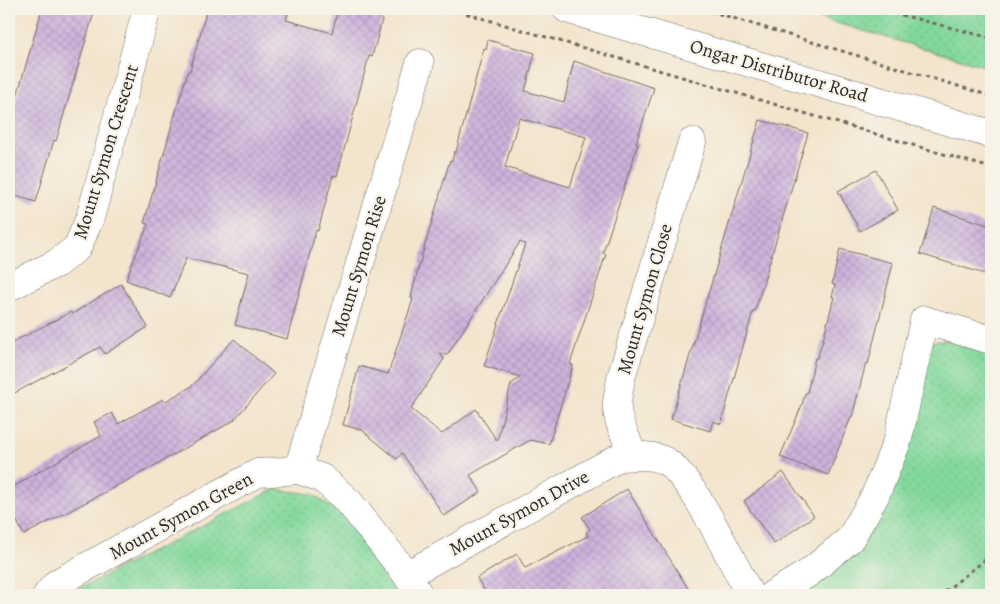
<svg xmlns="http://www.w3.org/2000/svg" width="1000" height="604" font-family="Alegreya,serif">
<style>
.grass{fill:url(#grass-dots);stroke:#568264}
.building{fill:url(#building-cross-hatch);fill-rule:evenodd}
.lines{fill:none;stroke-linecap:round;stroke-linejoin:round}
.minor-casing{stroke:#716c63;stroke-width:29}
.path{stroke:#716c63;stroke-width:3;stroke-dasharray:4 4;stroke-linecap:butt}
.minor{stroke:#fff;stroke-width:28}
.labels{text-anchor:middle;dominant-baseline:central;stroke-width:4.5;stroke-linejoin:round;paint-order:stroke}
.street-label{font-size:19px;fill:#2b2b2b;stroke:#f7f3e8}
</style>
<defs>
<pattern id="grass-dots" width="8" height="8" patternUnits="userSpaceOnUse" patternTransform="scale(1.25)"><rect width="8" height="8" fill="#82d89c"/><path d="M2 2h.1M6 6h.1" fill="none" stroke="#70ba87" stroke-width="1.8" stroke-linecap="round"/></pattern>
<pattern id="building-cross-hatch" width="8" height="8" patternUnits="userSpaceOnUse" patternTransform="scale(1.25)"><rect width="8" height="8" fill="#cdb3dc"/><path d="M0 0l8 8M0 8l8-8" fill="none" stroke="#b09abd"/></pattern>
</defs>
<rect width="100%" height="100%" fill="#f7f3e8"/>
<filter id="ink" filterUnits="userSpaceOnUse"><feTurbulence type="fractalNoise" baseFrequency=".02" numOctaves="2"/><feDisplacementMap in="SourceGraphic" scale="10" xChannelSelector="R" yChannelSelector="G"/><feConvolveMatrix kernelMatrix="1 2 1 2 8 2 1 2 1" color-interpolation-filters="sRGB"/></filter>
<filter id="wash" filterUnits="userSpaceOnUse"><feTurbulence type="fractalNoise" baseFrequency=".0096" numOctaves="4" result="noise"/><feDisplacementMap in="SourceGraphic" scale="20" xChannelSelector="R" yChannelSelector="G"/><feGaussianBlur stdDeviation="1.12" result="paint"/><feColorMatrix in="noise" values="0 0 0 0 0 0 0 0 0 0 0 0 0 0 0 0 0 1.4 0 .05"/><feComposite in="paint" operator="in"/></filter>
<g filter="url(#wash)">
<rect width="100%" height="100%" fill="#f3e4cc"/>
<g class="grass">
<path d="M788 9H991V68Z"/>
<path d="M954 339 991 348V595H797L819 577 859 554 894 488 908 440 929 342Z"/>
<path d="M275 489 312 494 351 519 403 595H67Z"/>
</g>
<g id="blocks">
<g class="building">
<path d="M42 9H95L56 141 54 140 36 202 9 194V124Z"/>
<path d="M207 9H290L286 20 332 33 338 9H385L372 57 369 56 337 176 333 175 318 231 316 230 287 339 235 325 249 273 186 258 170 298 126 280 148 224 144 223 176 111 188 71H190Z"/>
<path d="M488 40 535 53 525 91 564 102 574 61 654 88 636 143 638 144 603 253 606 254 570 364 573 365 549 444 530 440 470 475 481 492 444 516 402 453 397 459 362 430 343 425 359 366 388 374 413 299 411 298 418 269 450 160 452 161 454 152H456L484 48 486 49ZM519 118 586 137 570 187 505 167ZM520 242 525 244 484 366 521 377 511 384 497 441 476 409 442 434 411 409 444 359 440 353 447 355Z"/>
<path d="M760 120 808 133 755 311H753L721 424 713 421 710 431 671 419Z"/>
<path d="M876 170 898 210 860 231 838 191Z"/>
<path d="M934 208 991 226V276L920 254Z"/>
<path d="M840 249 893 263 868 364 866 363 852 417H851L828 475 780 457 802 405 805 393H807L815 358H817L823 340 834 297H832L835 285 832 284Z"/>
<path d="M121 284 148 327 105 354 100 347 9 396V344L71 312 72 314Z"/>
<path d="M234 339 274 374 233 421 143 472 24 535 9 506V489L101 436 94 422 112 413 118 424 163 399 164 402 192 386Z"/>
<path d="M783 472 814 516 774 544 744 501Z"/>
<path d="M627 489 692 595H487L477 578 517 554 525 568 588 536 586 532 590 529 582 517Z"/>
</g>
</g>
</g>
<g filter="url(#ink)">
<use href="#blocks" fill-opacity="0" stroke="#716c63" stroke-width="1"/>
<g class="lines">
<defs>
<g id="minor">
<path d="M567 9 991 134"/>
<path d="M9 287 57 263 77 248 90 218 147 9"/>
<path d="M633 456C628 439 615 420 617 402 618 394 620 386 621 378L692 142"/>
<path d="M298 470 420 63"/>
<path d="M407 575 620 457C635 456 651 454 665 461 692 475 734 566 750 595"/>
<path d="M47 595 57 583 258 473 298 470 322 478 349 502 407 575 419 595"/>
<path d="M772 595 810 572 850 539 875 496 898 439 924 320 991 340"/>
</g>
</defs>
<use href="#minor" class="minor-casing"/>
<g class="path">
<path d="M451 9 991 168"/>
<path d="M703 9 991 96"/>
<path d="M878 9 991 38"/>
<path d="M938 595 943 593 991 555"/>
</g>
<use href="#minor" class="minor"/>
</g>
</g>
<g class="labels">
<g class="street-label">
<text transform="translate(779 71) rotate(16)">Ongar Distributor Road</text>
<text transform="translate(106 152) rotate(-73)">Mount Symon Crescent</text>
<text transform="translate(359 266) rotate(-73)">Mount Symon Rise</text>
<text transform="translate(645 299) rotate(-74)">Mount Symon Close</text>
<text transform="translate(519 513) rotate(-29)">Mount Symon Drive</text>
<text transform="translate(181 516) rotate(-29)">Mount Symon Green</text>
</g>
</g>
<rect width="1000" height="604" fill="none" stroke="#f7f3e8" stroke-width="30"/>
</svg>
